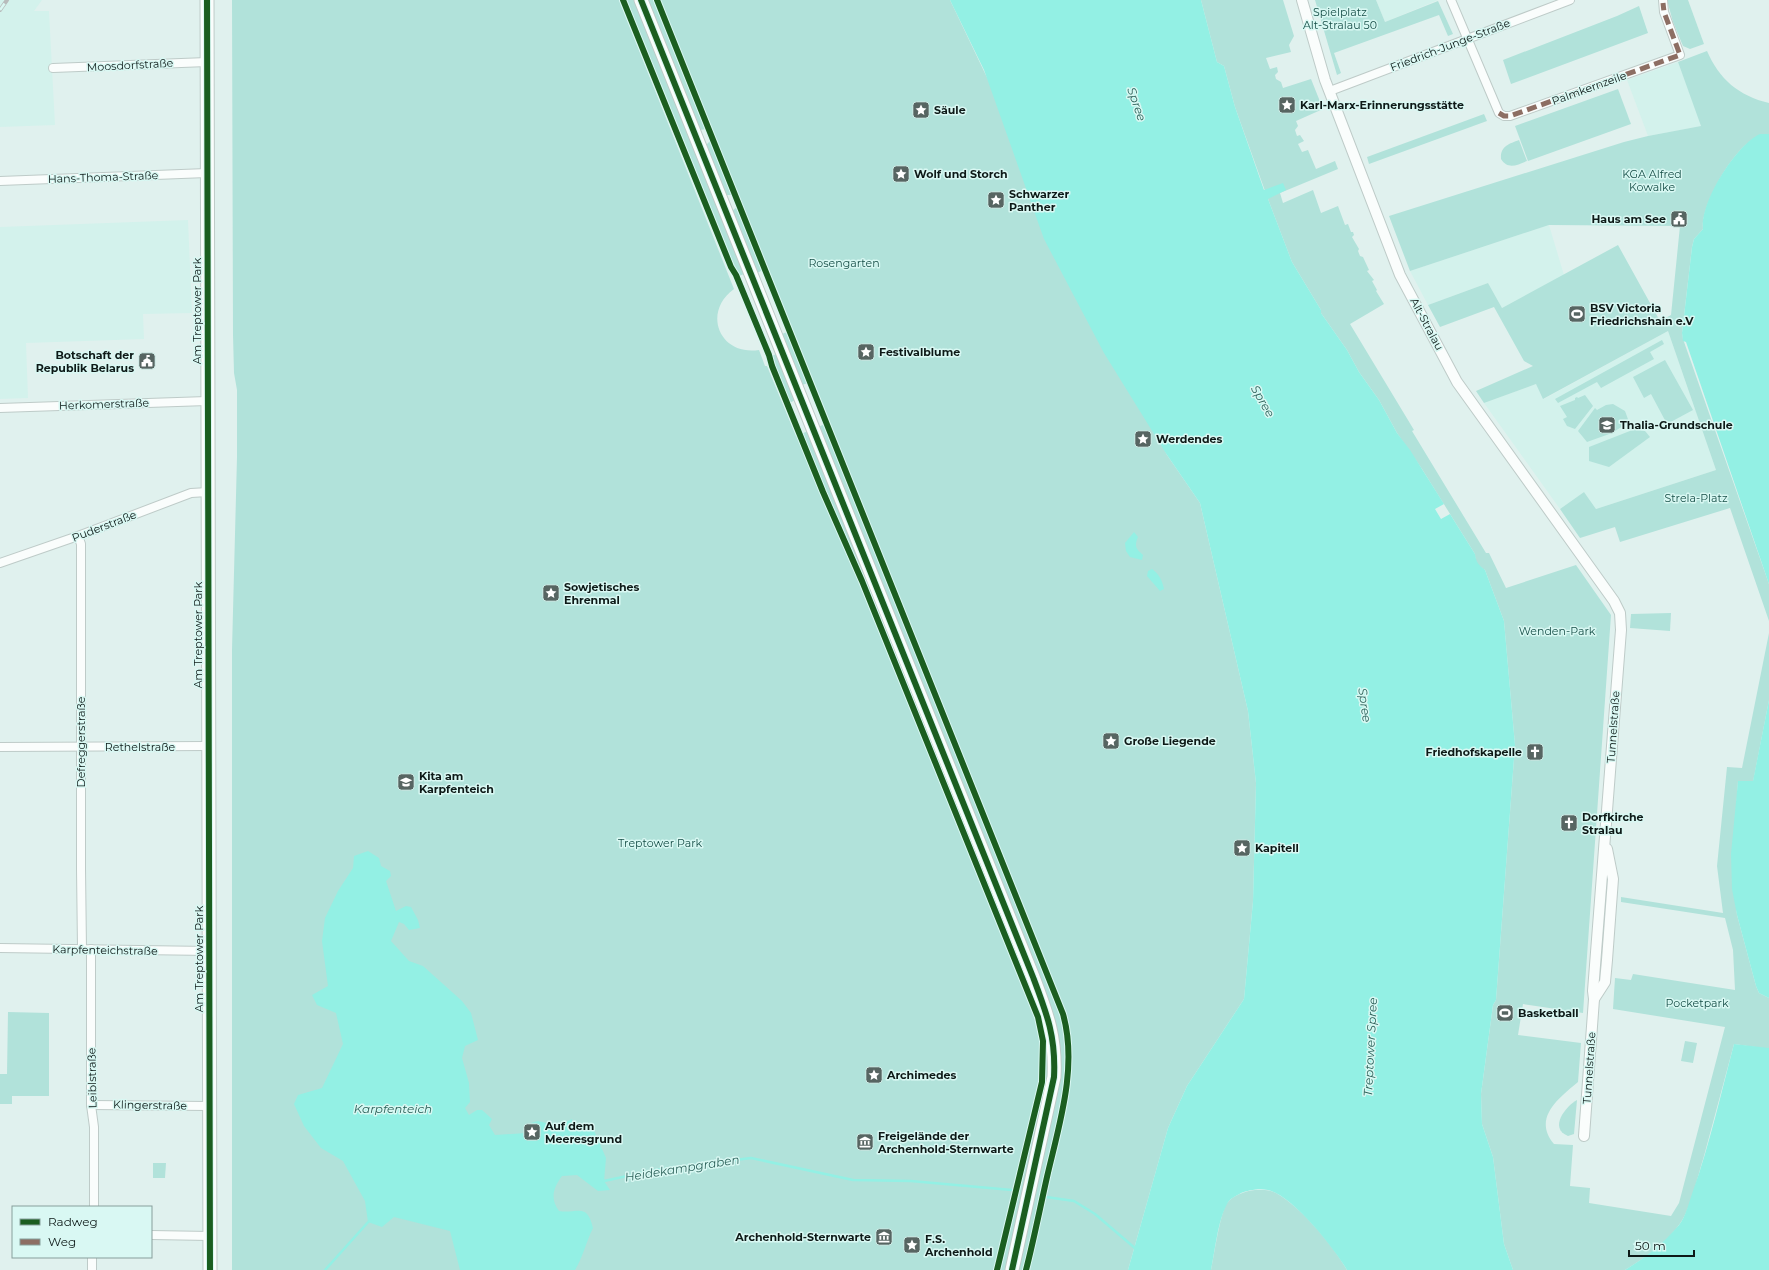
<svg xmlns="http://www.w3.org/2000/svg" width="1769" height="1270" font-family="Montserrat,sans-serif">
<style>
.built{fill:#d3f2ec}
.green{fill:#b1e2da}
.water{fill:#93f0e4}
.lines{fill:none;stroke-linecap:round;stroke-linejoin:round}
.stream{stroke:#93f0e4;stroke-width:2.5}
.minor-casing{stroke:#becbc8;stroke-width:10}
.tertiary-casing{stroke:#becbc8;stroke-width:12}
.primary-casing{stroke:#becbc8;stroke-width:15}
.minor{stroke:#fafdfc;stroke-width:8}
.tertiary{stroke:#fafdfc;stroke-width:10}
.primary{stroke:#fafdfc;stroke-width:13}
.rail-casing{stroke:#b8bcbc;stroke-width:4}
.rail{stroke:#d9f8f3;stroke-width:2.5;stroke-dasharray:8;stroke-linecap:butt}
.quiet{stroke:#8d6e63;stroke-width:5;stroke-dasharray:10 5;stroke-linecap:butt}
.cycleway-casing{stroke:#d9f8f3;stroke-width:8}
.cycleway{stroke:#1b5e20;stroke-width:6}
.labels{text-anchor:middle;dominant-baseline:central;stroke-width:3;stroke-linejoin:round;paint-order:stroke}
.park-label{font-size:11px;fill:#164e47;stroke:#d9f8f3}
.street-label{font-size:11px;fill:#0d1917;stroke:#d9f8f3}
.poi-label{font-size:11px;font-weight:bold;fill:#0d1917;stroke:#d9f8f3;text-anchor:start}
.water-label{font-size:12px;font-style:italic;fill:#2b6159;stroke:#d9f8f3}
</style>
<rect width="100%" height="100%" fill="#e0f1ee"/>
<g class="built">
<path d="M0 0H42L34 11H49L55 125 0 127Z"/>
<path d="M1376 0H1438L1385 22Z"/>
<path d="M1678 62 1702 126 1648 136 1627 80Z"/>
<path d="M188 220 192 313 143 314 144 339 26 343 28 398 0 399V227Z"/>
<path d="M1549 225 1564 275 1502 308 1488 283 1428 305 1410 271Z"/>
<path d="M1668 331 1716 470 1596 509 1584 492 1560 509 1484 403 1536 384 1544 399Z"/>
</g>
<g class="green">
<path d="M232 0H619L734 289C702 312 719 356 759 350L765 366H767L796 436 830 422 660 0H950L1167 455 1200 503 1248 711 1256 783 1253 901 1244 999 1187 1086 1168 1128 1128 1270H232V650L237 457V390L234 373 233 335Z"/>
<path d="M626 0H634L744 274 739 276 734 268Z"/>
<path d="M648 0H654L706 129 700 130Z"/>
<path d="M1201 0H1283L1294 36 1289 45 1291 52 1266 58 1270 69 1277 67 1278 72 1275 75 1276 79 1281 82 1283 88 1311 79 1323 109 1296 121 1298 126 1295 130 1297 136 1300 135 1304 141 1298 144 1302 152 1308 150 1316 169 1335 161 1338 169 1280 193 1283 203 1313 190 1321 213 1338 206 1345 225 1348 224 1351 232H1353L1354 235 1352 237 1359 249 1358 251 1360 256 1363 257 1369 270 1367 271 1374 280 1372 281 1377 290 1376 291 1384 304 1350 324 1414 430 1412 431 1486 553H1489L1506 588 1576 565 1611 615 1583 1013 1523 1004 1518 1035 1581 1043 1578 1082C1559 1098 1532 1118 1554 1144L1573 1145 1570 1186 1590 1188 1589 1203 1671 1216 1679 1203 1725 1027 1613 1009 1615 978 1631 980 1633 974 1735 990 1733 950 1725 918 1621 902V897L1723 913 1717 866 1727 767 1742 768 1769 633V700L1753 782 1738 781 1732 874 1737 915 1756 986 1759 993 1769 998V1049L1734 1044C1724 1081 1714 1119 1704 1156 1698 1175 1691 1207 1681 1222 1668 1242 1645 1258 1625 1270H1513L1504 1244 1493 1157 1482 1124 1481 1094 1493 1005 1496 1000 1515 745 1504 621 1485 570C1478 566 1475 563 1475 554L1422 469 1397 433 1379 400 1359 372 1347 350 1321 313V310L1292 262 1265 191 1235 107 1224 66 1217 62Z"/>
<path d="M1315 0H1376L1385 22 1438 1 1453 34 1448 36 1439 15 1334 53 1341 73 1337 75Z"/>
<path d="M1667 0H1688L1704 44 1690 49 1683 46 1673 22Z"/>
<path d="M1639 6 1648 33 1511 84 1503 60 1617 16Z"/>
<path d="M1707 51C1719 79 1739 96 1769 103V134C1741 131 1700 204 1703 229L1694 239 1692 247 1682 333 1683 339 1769 584V621L1730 508 1620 542 1615 527 1580 538 1560 509 1584 492 1596 509 1716 470 1668 331 1543 399 1536 384 1484 403 1476 391 1533 366 1524 361 1494 307 1440 327 1428 305 1488 283 1502 308 1618 245 1660 321 1671 315 1680 226 1549 225 1410 271 1389 216 1624 142 1648 136 1701 126 1678 62Z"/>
<path d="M1618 89 1631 124 1528 161 1515 126Z"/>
<path d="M1484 114 1487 121 1369 164 1367 157Z"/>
<path d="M1519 140 1527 161C1517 165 1508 170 1501 159 1500 146 1509 144 1519 140Z"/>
<path d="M710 141 733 195H726L706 145Z"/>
<path d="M737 207 763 270 757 273 732 211Z"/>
<path d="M787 332 808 383 802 385 782 334Z"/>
<path d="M1662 340 1664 344 1650 352 1654 359 1601 388 1597 382 1558 403 1555 399Z"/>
<path d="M776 354 795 400 788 404 772 362V356Z"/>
<path d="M1665 360 1693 410 1667 424 1651 394 1644 398 1633 377Z"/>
<path d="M1585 395 1593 406 1575 429 1567 426 1563 419 1567 417 1560 406 1575 400V398L1577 397 1578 398Z"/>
<path d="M1613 404 1625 411 1629 422 1612 433 1587 442 1578 431 1595 408 1597 410 1606 405Z"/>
<path d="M1635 429 1645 431 1650 437 1609 467 1589 461V447Z"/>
<path d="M1671 613 1670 631 1630 628 1631 614Z"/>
<path d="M8 1012 49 1013V1096H12V1104H0V1074H7Z"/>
<path d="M1685 1041 1697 1043 1693 1063 1681 1061Z"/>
<path d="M1577 1100 1574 1134 1568 1136C1548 1128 1566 1106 1577 1100Z"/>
<path d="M153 1163H166L165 1178H153Z"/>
<path d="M1255 1190C1262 1190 1269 1189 1276 1193 1302 1208 1332 1244 1347 1270H1211C1214 1256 1220 1213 1227 1203 1233 1195 1246 1191 1255 1190Z"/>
</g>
<g class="water">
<path d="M950 0H1201L1217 62 1224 66 1235 107 1264 190 1283 183 1286 190 1268 199 1292 262 1321 310V313L1347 350 1359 372 1379 400 1397 433 1410 450 1444 504 1435 509 1441 519 1450 514 1475 554C1476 563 1479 565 1485 570L1504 621 1515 745 1496 1000 1493 1005 1481 1094 1482 1124 1493 1157 1504 1244 1513 1270H1347C1334 1248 1293 1196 1268 1190 1260 1188 1248 1190 1241 1193 1236 1196 1229 1199 1227 1204 1218 1220 1215 1251 1211 1270H1128L1168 1128 1187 1086 1244 999 1253 901 1256 783 1248 711 1200 503 1167 455 1104 353 1044 239 984 70Z"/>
<path d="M1760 134H1769V584L1686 342 1683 341 1682 333 1692 247 1694 239 1703 229C1700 202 1736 145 1760 134Z"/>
<path d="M1134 532 1138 537C1134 546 1136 549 1143 555L1142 560 1130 557 1126 551 1125 543Z"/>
<path d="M1152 569C1159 574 1162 580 1164 589L1160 591 1147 576 1148 571Z"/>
<path d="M1769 700V998L1759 993 1756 986 1737 915 1732 889 1731 854 1738 781H1753Z"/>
<path d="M368 851 379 858 381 866 390 871 391 876 386 881 396 911 406 906 411 907 418 920 420 928 409 930 404 924 399 922 391 941 409 961 423 966 462 1001 471 1013 478 1040 465 1046 462 1058 469 1083 470 1102 465 1108 469 1115 477 1110H482L492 1119 489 1125 495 1135 526 1133 527 1128 531 1123 538 1121 558 1126 572 1119V1125L579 1130 585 1126H592L606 1158 604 1181 610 1190 598 1191 577 1175 562 1176C553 1188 550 1199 559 1211 577 1214 587 1202 593 1228 586 1242 583 1257 575 1270H460L450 1231 394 1217 382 1227 368 1222 365 1201 343 1161 321 1148 304 1126 294 1104 298 1095 322 1088 343 1044 336 1013 317 1005 312 995 328 986 322 941 325 918 338 891 353 868 354 856Z"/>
<path d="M1734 1044 1769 1048V1270H1625C1645 1258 1664 1243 1679 1225 1686 1216 1689 1202 1693 1191 1710 1143 1721 1093 1734 1044Z"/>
</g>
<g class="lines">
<g class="stream">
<path d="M602 1179 604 1181 655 1170 751 1158 853 1180 911 1181 1012 1190"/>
<path d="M1046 1197 1074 1201 1095 1214 1136 1249"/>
<path d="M325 1270 370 1220"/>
</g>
<defs>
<g id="minor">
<path d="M1451 0 1499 113 1504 116H1510L1680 55 1664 12 1663 0"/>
<path d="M53 68 207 62"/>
<path d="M1330 91 1570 0"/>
<path d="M0 181 207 173"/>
<path d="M0 408 207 401"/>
<path d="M78 536 81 544V869L82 949"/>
<path d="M0 563 78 536 191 493 208 492"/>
<path d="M0 747 208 746"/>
<path d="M0 948 209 951"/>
<path d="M91 949V1105L94 1127V1207"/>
<path d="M91 1105 209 1106"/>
<path d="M151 1235 210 1236"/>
<path d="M92 1257V1270"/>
</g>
<g id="tertiary">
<path d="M1302 0 1325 80 1400 275 1457 382 1614 601 1620 613 1621 630 1593 991 1594 999 1584 1136"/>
<path d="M1594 999 1605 982 1607 960 1613 879 1607 849"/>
</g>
<g id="primary">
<path d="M207 0 210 1270"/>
<path d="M641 0 1033 977C1047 1014 1056 1037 1054 1077L1012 1270"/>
</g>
</defs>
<use href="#minor" class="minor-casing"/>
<use href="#tertiary" class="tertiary-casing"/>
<use href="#primary" class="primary-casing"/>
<use href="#minor" class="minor"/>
<use href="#tertiary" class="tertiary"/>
<use href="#primary" class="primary"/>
<defs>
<path id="rail" d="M0 10 7 0"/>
</defs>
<use href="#rail" class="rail-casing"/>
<use href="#rail" class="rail"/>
<path class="quiet" d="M1499 113 1504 116H1510L1680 55 1664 12 1663 3"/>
<defs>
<g id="cycleway">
<path d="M207 0 210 1270"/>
<path d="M623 0 731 267 736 275 769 355 772 366 823 492 862 581 1038 1017 1043 1041 1042 1082 997 1270"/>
<path d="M641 0 1033 977C1047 1014 1056 1037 1054 1077L1012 1270"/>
<path d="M657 0 1063 1014C1078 1067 1059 1125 1047 1177 1040 1208 1034 1239 1026 1270"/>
</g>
</defs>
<use href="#cycleway" class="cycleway-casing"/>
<use href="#cycleway" class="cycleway"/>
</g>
<defs>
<symbol id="sight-square" viewBox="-11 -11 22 22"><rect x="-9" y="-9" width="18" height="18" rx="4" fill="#576562" stroke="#d9f8f3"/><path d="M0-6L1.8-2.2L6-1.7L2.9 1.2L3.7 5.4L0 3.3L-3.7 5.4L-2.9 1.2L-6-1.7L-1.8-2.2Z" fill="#fff"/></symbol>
<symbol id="civic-square" viewBox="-11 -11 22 22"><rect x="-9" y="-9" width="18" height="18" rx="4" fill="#576562" stroke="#d9f8f3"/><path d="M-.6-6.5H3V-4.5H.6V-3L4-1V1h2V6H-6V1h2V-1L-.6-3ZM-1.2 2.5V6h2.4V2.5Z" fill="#fff"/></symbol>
<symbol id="stadium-square" viewBox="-11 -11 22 22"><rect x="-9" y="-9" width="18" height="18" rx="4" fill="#576562" stroke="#d9f8f3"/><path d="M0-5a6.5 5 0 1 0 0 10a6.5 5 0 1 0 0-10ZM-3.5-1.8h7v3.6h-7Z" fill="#fff"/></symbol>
<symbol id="school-square" viewBox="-11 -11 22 22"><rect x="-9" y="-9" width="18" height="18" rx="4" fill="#576562" stroke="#d9f8f3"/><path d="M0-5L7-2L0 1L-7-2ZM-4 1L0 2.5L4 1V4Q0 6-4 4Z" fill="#fff"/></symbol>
<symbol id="church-square" viewBox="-11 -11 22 22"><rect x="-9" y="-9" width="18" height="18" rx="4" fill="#576562" stroke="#d9f8f3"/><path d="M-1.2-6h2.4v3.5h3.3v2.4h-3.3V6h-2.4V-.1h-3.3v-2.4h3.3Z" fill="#fff"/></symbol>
<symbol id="museum-square" viewBox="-11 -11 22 22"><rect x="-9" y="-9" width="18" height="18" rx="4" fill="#576562" stroke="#d9f8f3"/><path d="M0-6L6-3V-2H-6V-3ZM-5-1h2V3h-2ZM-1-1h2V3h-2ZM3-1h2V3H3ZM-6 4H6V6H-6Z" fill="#fff"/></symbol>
</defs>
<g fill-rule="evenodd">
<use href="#sight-square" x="1277" y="95" width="20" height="20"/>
<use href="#sight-square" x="911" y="100" width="20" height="20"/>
<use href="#sight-square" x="891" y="164" width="20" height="20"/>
<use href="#sight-square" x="986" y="190" width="20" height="20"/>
<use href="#civic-square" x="1669" y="209" width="20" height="20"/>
<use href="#stadium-square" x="1567" y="304" width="20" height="20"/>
<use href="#sight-square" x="856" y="342" width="20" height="20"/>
<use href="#civic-square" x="137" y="351" width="20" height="20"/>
<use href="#school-square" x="1597" y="415" width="20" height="20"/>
<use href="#sight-square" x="1133" y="429" width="20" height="20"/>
<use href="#sight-square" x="541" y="583" width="20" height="20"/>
<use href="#sight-square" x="1101" y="731" width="20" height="20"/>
<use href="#church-square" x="1525" y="742" width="20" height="20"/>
<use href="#school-square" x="396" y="772" width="20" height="20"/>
<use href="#church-square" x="1559" y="813" width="20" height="20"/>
<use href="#sight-square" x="1232" y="838" width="20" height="20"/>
<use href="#stadium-square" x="1495" y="1003" width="20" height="20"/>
<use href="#sight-square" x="864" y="1065" width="20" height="20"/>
<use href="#sight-square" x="522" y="1122" width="20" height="20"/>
<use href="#museum-square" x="855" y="1132" width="20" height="20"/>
<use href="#museum-square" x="874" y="1227" width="20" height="20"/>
<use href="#sight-square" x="902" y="1235" width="20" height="20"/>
</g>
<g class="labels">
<g class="park-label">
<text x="1340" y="12">Spielplatz<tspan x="1340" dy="13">Alt-Stralau 50</tspan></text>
<text x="1652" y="174">KGA Alfred<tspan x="1652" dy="13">Kowalke</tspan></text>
<text x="844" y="263">Rosengarten</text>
<text x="1696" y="498">Strela-Platz</text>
<text x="1557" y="631">Wenden-Park</text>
<text x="660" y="843">Treptower Park</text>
<text x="1697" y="1003">Pocketpark</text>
</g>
<g class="street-label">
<text transform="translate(1450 45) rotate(-21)">Friedrich-Junge-Straße</text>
<text transform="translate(130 65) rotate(-3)">Moosdorfstraße</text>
<text transform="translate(1589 88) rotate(-20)">Palmkernzeile</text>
<text transform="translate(103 177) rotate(-2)">Hans-Thoma-Straße</text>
<text transform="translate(197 311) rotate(-90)">Am Treptower Park</text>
<text transform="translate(1427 324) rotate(62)">Alt-Stralau</text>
<text transform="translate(104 404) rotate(-2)">Herkomerstraße</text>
<text transform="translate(104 526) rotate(-21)">Puderstraße</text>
<text transform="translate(198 635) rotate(-90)">Am Treptower Park</text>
<text transform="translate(1613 727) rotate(-86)">Tunnelstraße</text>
<text transform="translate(81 742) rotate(-90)">Defreggerstraße</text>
<text x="140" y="747">Rethelstraße</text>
<text transform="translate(105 950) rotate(1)">Karpfenteichstraße</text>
<text transform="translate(199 959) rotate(-90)">Am Treptower Park</text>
<text transform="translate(1589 1068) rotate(-86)">Tunnelstraße</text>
<text transform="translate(92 1078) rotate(-91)">Leiblstraße</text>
<text transform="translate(150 1105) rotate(1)">Klingerstraße</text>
</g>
<g class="poi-label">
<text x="1300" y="105">Karl-Marx-Erinnerungsstätte</text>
<text x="934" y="110">Säule</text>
<text x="914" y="174">Wolf und Storch</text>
<text x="1009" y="194">Schwarzer<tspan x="1009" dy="13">Panther</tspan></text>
<text x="1666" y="219" text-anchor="end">Haus am See</text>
<text x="1590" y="308">BSV Victoria<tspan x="1590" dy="13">Friedrichshain e.V</tspan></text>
<text x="879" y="352">Festivalblume</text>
<text x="134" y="355" text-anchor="end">Botschaft der<tspan x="134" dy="13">Republik Belarus</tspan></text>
<text x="1620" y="425">Thalia-Grundschule</text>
<text x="1156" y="439">Werdendes</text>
<text x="564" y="587">Sowjetisches<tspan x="564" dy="13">Ehrenmal</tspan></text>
<text x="1124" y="741">Große Liegende</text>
<text x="1522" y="752" text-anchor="end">Friedhofskapelle</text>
<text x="419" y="776">Kita am<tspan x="419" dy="13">Karpfenteich</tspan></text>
<text x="1582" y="817">Dorfkirche<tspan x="1582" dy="13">Stralau</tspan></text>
<text x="1255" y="848">Kapitell</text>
<text x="1518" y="1013">Basketball</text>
<text x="887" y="1075">Archimedes</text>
<text x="545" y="1126">Auf dem<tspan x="545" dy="13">Meeresgrund</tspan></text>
<text x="878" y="1136">Freigelände der<tspan x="878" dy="13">Archenhold-Sternwarte</tspan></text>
<text x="871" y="1237" text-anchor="end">Archenhold-Sternwarte</text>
<text x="925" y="1239">F.S.<tspan x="925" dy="13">Archenhold</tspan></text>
</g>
<g class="water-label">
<text transform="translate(1137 104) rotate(71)">Spree</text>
<text transform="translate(1263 401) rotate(60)">Spree</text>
<text transform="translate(1365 705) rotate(82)">Spree</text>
<text transform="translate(1370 1047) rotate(-87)">Treptower Spree</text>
<text x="393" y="1108">Karpfenteich</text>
<text transform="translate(682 1168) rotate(-9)">Heidekampgraben</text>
</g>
</g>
<rect x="12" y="1206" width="140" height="52" fill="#d9f8f3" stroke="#879f9b"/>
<rect x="20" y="1219" width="20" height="6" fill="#1b5e20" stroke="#879f9b"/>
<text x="48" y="1226" font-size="12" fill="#0d1917">Radweg</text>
<rect x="20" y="1239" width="20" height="6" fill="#8d6e63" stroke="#879f9b"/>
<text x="48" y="1246" font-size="12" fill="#0d1917">Weg</text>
<path d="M1629 1250v6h65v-6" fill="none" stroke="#0d1917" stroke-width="2"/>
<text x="1635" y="1250" font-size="12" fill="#0d1917" stroke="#d9f8f3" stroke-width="3" paint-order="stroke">50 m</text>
</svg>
